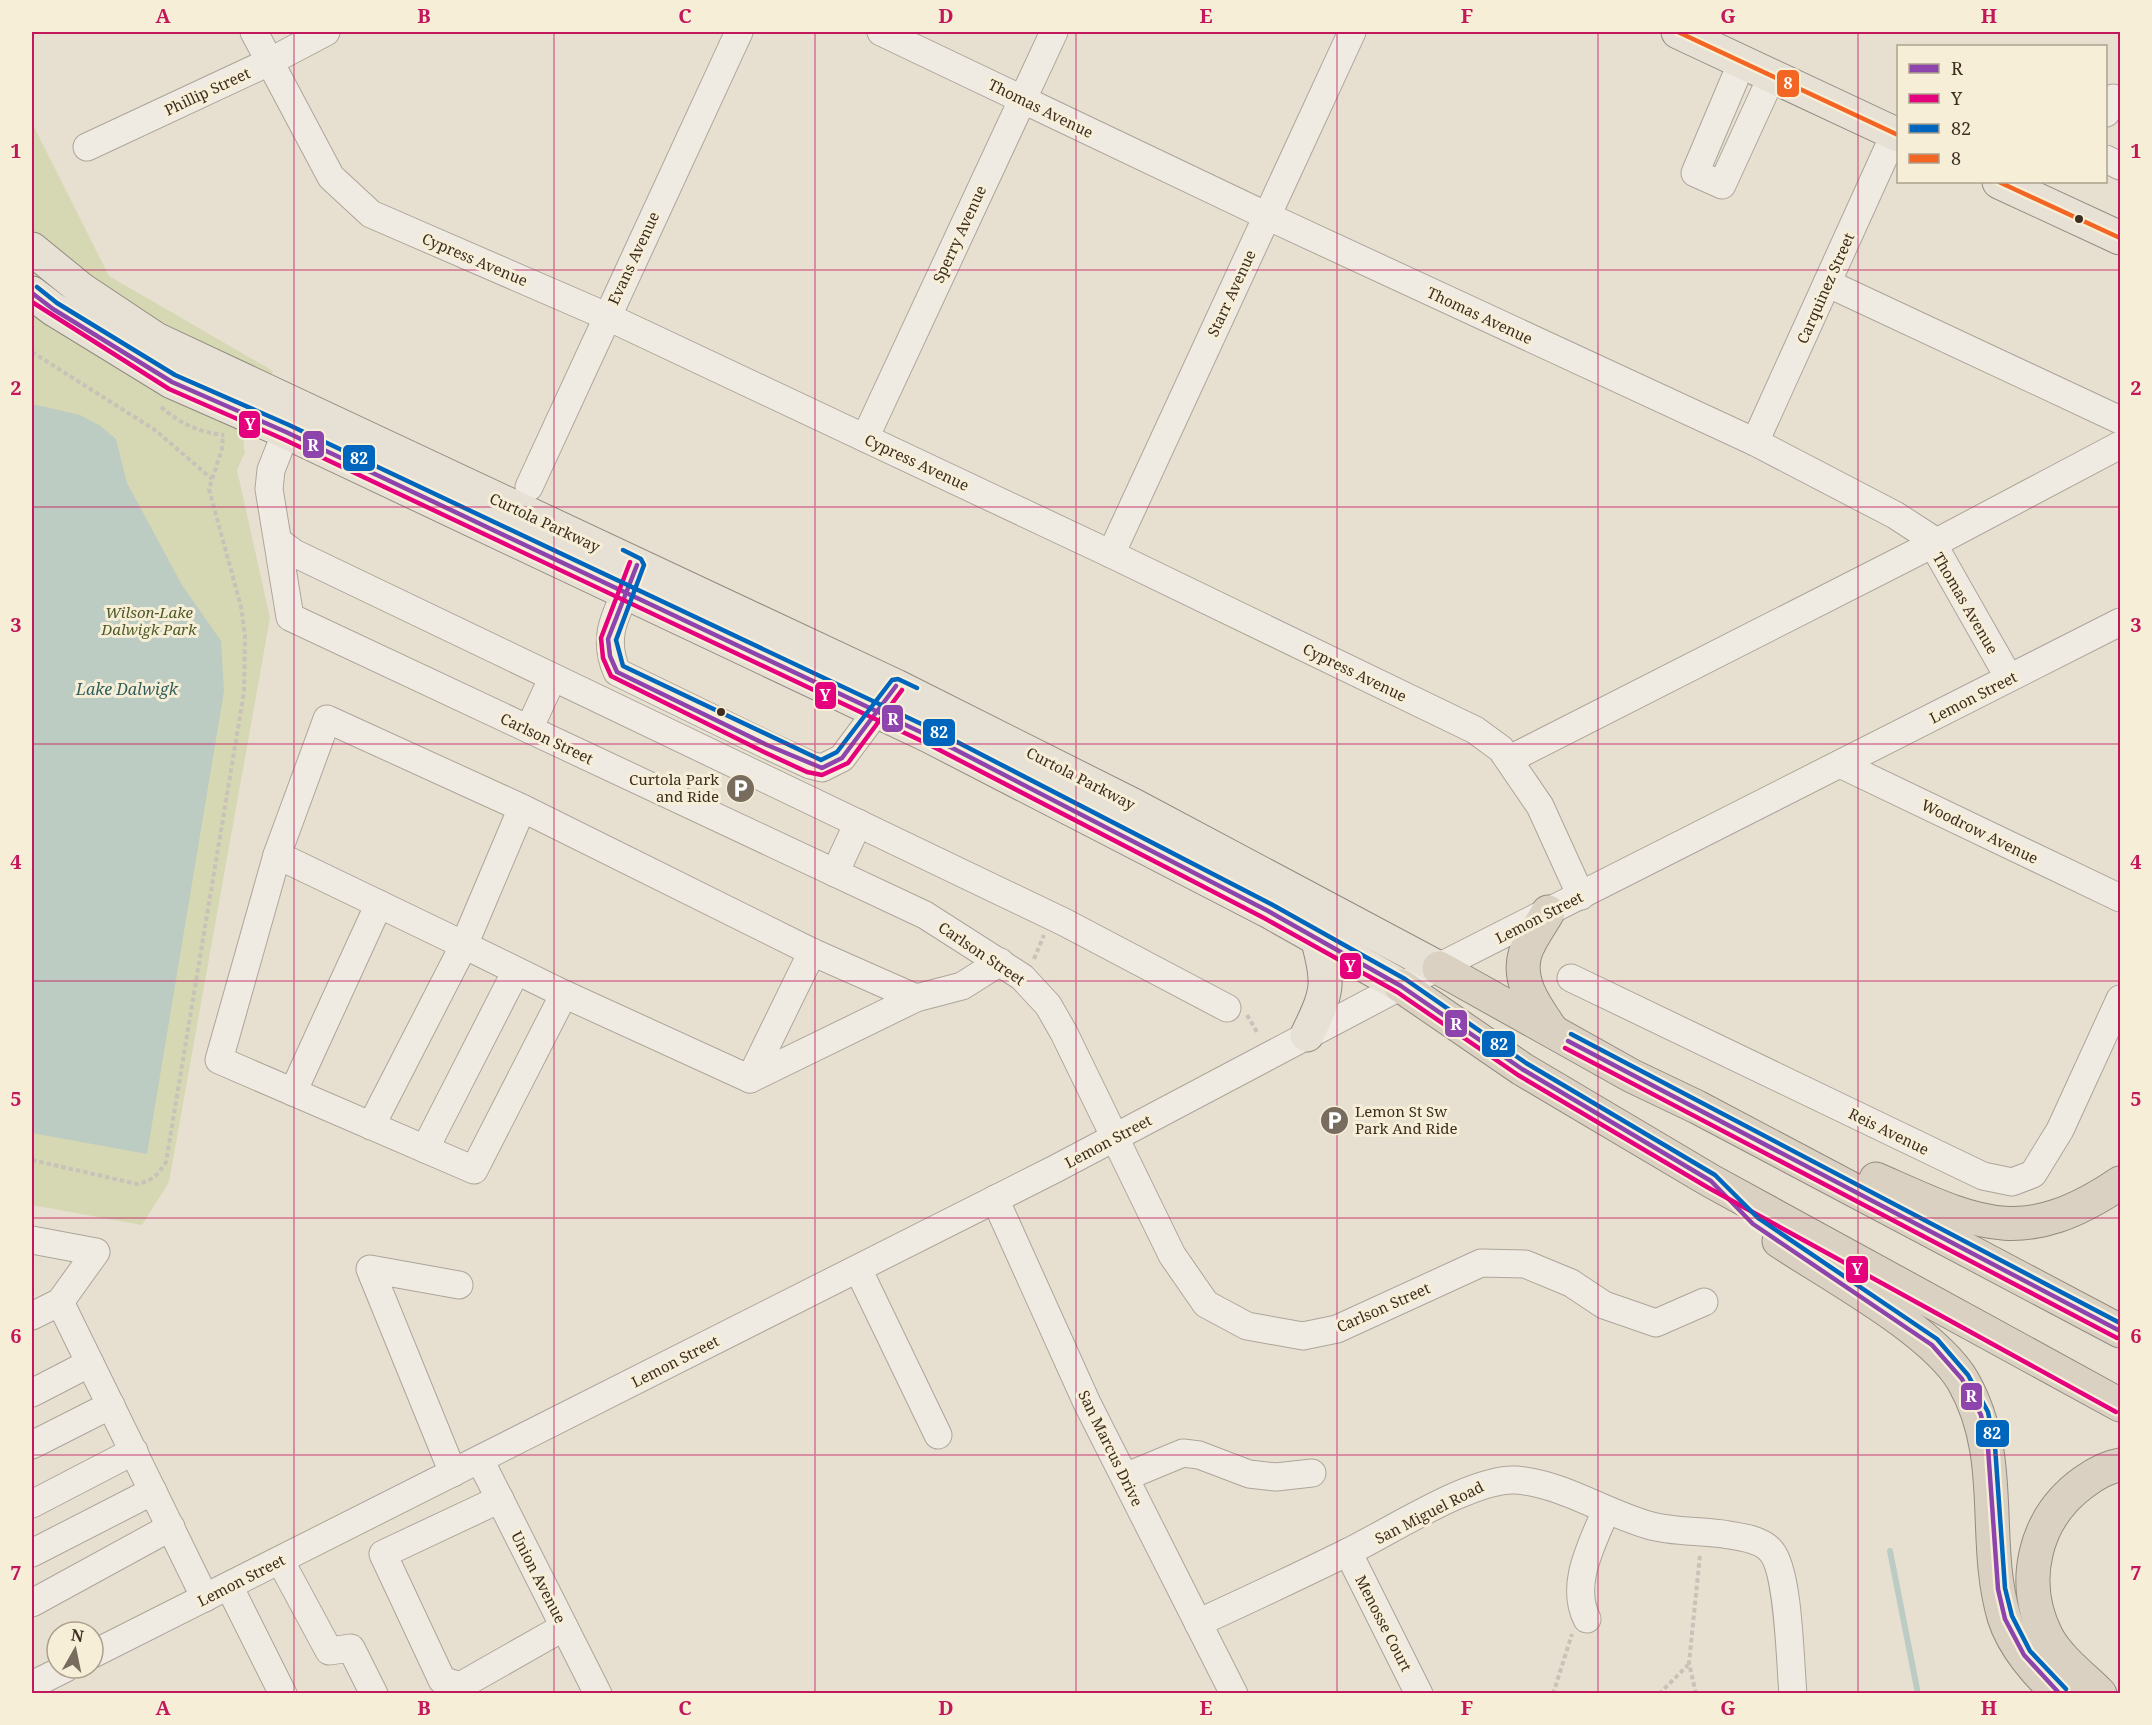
<svg xmlns="http://www.w3.org/2000/svg" width="2152" height="1725" font-family="'Noto Serif',serif">
<style>
.green{fill:#d6d7b3}
.water{fill:#bcccc2}
.lines{fill:none;stroke-linecap:round;stroke-linejoin:round}
.stream{stroke:#bcccc2;stroke-width:6}
.minor-casing{stroke:#ada599;stroke-width:29}
.major-casing{stroke:#928b80;stroke-width:35}
.highway-casing{stroke:#928b80;stroke-width:35}
.path{stroke:#c8c2b9;stroke-width:4;stroke-dasharray:4.5 3;stroke-linecap:butt}
.minor{stroke:#efebe3;stroke-width:27}
.major{stroke:#e6e1d4;stroke-width:33}
.highway{stroke:#dad1c2;stroke-width:33}
.bus-1-casing{stroke:#f7eed8;stroke-width:9}
.bus-2-casing{stroke:#f7eed8;stroke-width:9}
.bus-3-casing{stroke:#f7eed8;stroke-width:9}
.bus-4-casing{stroke:#f7eed8;stroke-width:9}
.bus-1{stroke:#8e44ad;stroke-width:4.5}
.bus-2{stroke:#e5007d;stroke-width:4.5}
.bus-3{stroke:#0065bd;stroke-width:4.5}
.bus-4{stroke:#f26522;stroke-width:4.5}
.grid{fill:none;stroke:#c2185b;stroke-width:1.5;stroke-opacity:0.55}
.bus-dot{fill:#3d2e20;stroke:#f7eed8;stroke-width:2}
.labels{text-anchor:middle;dominant-baseline:central;stroke-width:6;stroke-linejoin:round;paint-order:stroke}
.street-label{font-size:15px;fill:#3d2e20;stroke:#f7eed8}
.park-label{font-size:15px;font-style:italic;fill:#4d5a26;stroke:#f7eed8}
.poi-label{font-size:15px;fill:#3d2e20;stroke:#f7eed8;text-anchor:end}
.water-label{font-size:16px;font-style:italic;fill:#2f5d5a;stroke:#f7eed8}
.line-badge{stroke:#f7eed8;stroke-width:2}
.badge-label{font-size:16px;text-anchor:middle;font-weight:bold;fill:#fff}
.neatline{fill:none;stroke:#c2185b;stroke-width:2}
.grid-label{font-size:20px;text-anchor:middle;font-weight:bold;fill:#c2185b}
</style>
<rect width="100%" height="100%" fill="#e7e0d1"/>
<path class="green" d="M32 123 109 276 273 371C263 392 237 431 245 452L237 470 270 618 169 1182 142 1225 32 1205Z"/>
<path class="water" d="M32 404 80 415 99 425 116 439 127 483 182 585 221 641 224 691 147 1154 32 1133Z"/>
<g class="lines">
<path class="stream" d="M1890 1551 1918 1694"/>
<defs>
<g id="minor">
<path d="M254 32 331 177 371 214 606 316 1111 554 1475 730 1501 749 1540 806 1581 896"/>
<path d="M881 32 1267 216 1755 442 1895 515 1929 537 2009 678"/>
<path d="M1742 62 1695 173 1722 185 1772 76"/>
<path d="M2106 113 2113 98 2120 102"/>
<path d="M87 147 269 62 326 32"/>
<path d="M2106 159 2120 166"/>
<path d="M1827 283 2120 420"/>
<path d="M286 432 271 470 269 489 290 617 925 915 1022 977 1048 1005 1064 1033 1172 1255 1206 1304 1247 1326 1303 1336 1337 1329 1481 1263 1525 1264 1571 1283 1604 1305 1656 1323 1704 1302"/>
<path d="M865 438 1054 32"/>
<path d="M1755 442 1895 133"/>
<path d="M529 487 739 32"/>
<path d="M279 542 294 553 1064 922 1227 1008"/>
<path d="M1111 554 1352 32"/>
<path d="M634 574C619 610 600 633 617 672L767 745 810 765 822 768 842 758 889 695"/>
<path d="M529 729 552 679"/>
<path d="M1510 759 1933 544 2120 445"/>
<path d="M1840 764 2120 898"/>
<path d="M522 808 464 945 277 855 327 719 522 808 812 952 916 998 962 986 1000 962"/>
<path d="M277 855 219 1060C304 1096 389 1133 474 1170L564 994 464 945 371 1126"/>
<path d="M835 873 858 823"/>
<path d="M1571 978 1983 1176 2012 1182 2033 1174 2060 1130 2120 999"/>
<path d="M564 994 750 1079 916 998"/>
<path d="M750 1079 812 952"/>
<path d="M293 1092 379 904"/>
<path d="M425 1149 516 971"/>
<path d="M995 1199 1087 1403 1234 1694"/>
<path d="M32 1240 96 1252 60 1302 32 1316"/>
<path d="M858 1269 938 1435"/>
<path d="M60 1302 205 1598"/>
<path d="M32 1393 90 1363"/>
<path d="M32 1445 111 1405"/>
<path d="M480 1460 598 1694"/>
<path d="M453 1473 370 1269 459 1285"/>
<path d="M1125 1477 1183 1453 1199 1455 1249 1474 1276 1477 1312 1473"/>
<path d="M500 1499 383 1554 442 1680 460 1686 564 1627"/>
<path d="M32 1504 134 1451"/>
<path d="M1348 1552 1419 1694"/>
<path d="M32 1553 153 1491"/>
<path d="M280 1560 329 1651 351 1648 374 1694"/>
<path d="M229 1586 283 1694"/>
<path d="M32 1603 171 1527"/>
<path d="M1587 1619C1569 1584 1593 1543 1606 1510"/>
<path d="M1198 1623C1248 1600 1297 1577 1346 1553 1388 1533 1473 1477 1516 1480 1563 1484 1603 1512 1648 1525 1674 1533 1703 1530 1729 1535 1743 1537 1762 1540 1771 1551 1789 1571 1790 1663 1793 1694"/>
<path d="M93 1654 1055 1169 1401 986 2120 622"/>
<path d="M32 1685 66 1668"/>
</g>
<g id="major">
<path d="M1678 32 1898 135"/>
<path d="M1999 182 2120 238"/>
<path d="M32 249 81 289 156 339 896 686 1135 806 1439 968"/>
<path d="M32 293 53 309 172 382 286 432 929 736 1268 911 1401 986"/>
<path d="M1307 1035C1328 992 1330 984 1317 938"/>
</g>
<g id="highway">
<path d="M1548 912C1541 925 1529 940 1525 954 1517 982 1536 1007 1551 1029"/>
<path d="M1439 968 1632 1076 1697 1107 2120 1331"/>
<path d="M1401 986 1522 1069 1711 1181 2120 1405"/>
<path d="M1876 1179C1976 1223 2021 1250 2120 1183"/>
<path d="M1779 1241C1830 1275 1933 1330 1963 1381 2007 1458 1981 1538 2004 1617 2013 1646 2037 1674 2060 1694"/>
<path d="M2100 1694C2082 1676 2059 1659 2047 1637 2019 1582 2034 1518 2084 1482 2095 1474 2107 1467 2120 1465"/>
</g>
</defs>
<use href="#minor" class="minor-casing"/>
<use href="#major" class="major-casing"/>
<use href="#highway" class="highway-casing"/>
<g class="path">
<path d="M32 352 155 430 212 479"/>
<path d="M161 407C181 424 198 432 224 435"/>
<path d="M1034 959 1044 935"/>
<path d="M1247 1015 1257 1032"/>
<path d="M32 1160 137 1184C152 1181 158 1175 166 1162L244 692 245 635 241 607 209 489 222 449 223 435"/>
<path d="M1553 1694 1572 1634"/>
<path d="M1659 1694 1688 1665"/>
<path d="M1696 1694 1689 1663 1700 1555"/>
</g>
<use href="#minor" class="minor"/>
<use href="#major" class="major"/>
<use href="#highway" class="highway"/>
<defs>
<g id="bus-1">
<path d="M32 293 53 309 172 382 286 432 929 736 1268 911 1401 986 1522 1069 1711 1181 1753 1224 1932 1345 1962 1379 1981 1415 1988 1448 1998 1589 2005 1619 2024 1655 2060 1694"/>
<path d="M637 565 608 639 610 656 617 672 767 745 822 768 842 758 896 686"/>
<path d="M1568 1041 2120 1331"/>
</g>
<g id="bus-2">
<path d="M32 302 169 389 283 439 926 743 1264 918 1397 992 1518 1075 1707 1187 2116 1412"/>
<path d="M630 562 601 638 603 658 611 676 764 752 807 772 822 775 848 763 902 690"/>
<path d="M1565 1048 2117 1338"/>
</g>
<g id="bus-3">
<path d="M37 287 57 303 175 375 289 425 932 729 1271 904 1405 979 1526 1063 1715 1175 1758 1218 1937 1339 1968 1375 1988 1412 1995 1446 2005 1588 2012 1616 2030 1651 2066 1689"/>
<path d="M623 550 641 559 644 565 616 640 623 666 821 760 837 752 892 680 898 679 917 688"/>
<path d="M1571 1034 2120 1323"/>
</g>
<g id="bus-4">
<path d="M1678 32 1898 135"/>
<path d="M1999 182 2120 238"/>
</g>
</defs>
<use href="#bus-1" class="bus-1-casing"/>
<use href="#bus-2" class="bus-2-casing"/>
<use href="#bus-3" class="bus-3-casing"/>
<use href="#bus-4" class="bus-4-casing"/>
<use href="#bus-1" class="bus-1"/>
<use href="#bus-2" class="bus-2"/>
<use href="#bus-3" class="bus-3"/>
<use href="#bus-4" class="bus-4"/>
</g>
<path class="grid" d="M294 32V1694M554 32V1694M815 32V1694M1076 32V1694M1337 32V1694M1598 32V1694M1858 32V1694M32 270H2120M32 507H2120M32 744H2120M32 981H2120M32 1218H2120M32 1455H2120"/>
<defs>
<symbol id="parking-disc" viewBox="-11 -11 22 22"><circle r="9.5" fill="#786c5e" stroke="#f7eed8"/><path d="M-3.5-5.5H1a3.5 3.5 0 0 1 0 7H-1V5.5H-3.5ZM-1-3.4V-.6H.8a1.4 1.4 0 0 0 0-2.8Z" fill="#fff"/></symbol>
</defs>
<g fill-rule="evenodd">
<use href="#parking-disc" x="724" y="772" width="33" height="33"/>
<use href="#parking-disc" x="1318" y="1104" width="33" height="33"/>
</g>
<g class="bus-dot">
<circle cx="2079" cy="219" r="5"/>
<circle cx="721" cy="712" r="5"/>
</g>
<g class="labels">
<g class="street-label">
<text transform="translate(207 91) rotate(-25)">Phillip Street</text>
<text transform="translate(1041 108) rotate(26)">Thomas Avenue</text>
<text transform="translate(959 234) rotate(-65)">Sperry Avenue</text>
<text transform="translate(633 258) rotate(-65)">Evans Avenue</text>
<text transform="translate(475 259) rotate(23)">Cypress Avenue</text>
<text transform="translate(1825 288) rotate(-66)">Carquinez Street</text>
<text transform="translate(1231 293) rotate(-65)">Starr Avenue</text>
<text transform="translate(1480 315) rotate(25)">Thomas Avenue</text>
<text transform="translate(917 462) rotate(25)">Cypress Avenue</text>
<text transform="translate(545 522) rotate(25)">Curtola Parkway</text>
<text transform="translate(1966 603) rotate(60)">Thomas Avenue</text>
<text transform="translate(1355 672) rotate(26)">Cypress Avenue</text>
<text transform="translate(1973 697) rotate(-27)">Lemon Street</text>
<text transform="translate(547 738) rotate(25)">Carlson Street</text>
<text transform="translate(1081 778) rotate(27)">Curtola Parkway</text>
<text transform="translate(1980 831) rotate(26)">Woodrow Avenue</text>
<text transform="translate(1539 917) rotate(-27)">Lemon Street</text>
<text transform="translate(982 953) rotate(34)">Carlson Street</text>
<text transform="translate(1889 1131) rotate(26)">Reis Avenue</text>
<text transform="translate(1108 1141) rotate(-28)">Lemon Street</text>
<text transform="translate(1383 1307) rotate(-24)">Carlson Street</text>
<text transform="translate(675 1361) rotate(-27)">Lemon Street</text>
<text transform="translate(1111 1448) rotate(64)">San Marcus Drive</text>
<text transform="translate(1429 1512) rotate(-27)">San Miguel Road</text>
<text transform="translate(539 1577) rotate(63)">Union Avenue</text>
<text transform="translate(241 1580) rotate(-27)">Lemon Street</text>
<text transform="translate(1384 1623) rotate(63)">Menosse Court</text>
</g>
<g class="park-label">
<text x="149" y="612">Wilson-Lake<tspan x="149" dy="17">Dalwigk Park</tspan></text>
</g>
<g class="poi-label">
<text x="719" y="779">Curtola Park<tspan x="719" dy="17">and Ride</tspan></text>
<text x="1355" y="1111" text-anchor="start">Lemon St Sw<tspan x="1355" dy="17">Park And Ride</tspan></text>
</g>
<g class="water-label">
<text x="127" y="689">Lake Dalwigk</text>
</g>
</g>
<g class="line-badge">
<rect x="1776" y="69" width="24" height="29" rx="6" fill="#f26522"/>
<rect x="238" y="410" width="23" height="29" rx="6" fill="#e5007d"/>
<rect x="302" y="430" width="23" height="29" rx="6" fill="#8e44ad"/>
<rect x="342" y="444" width="34" height="28" rx="6" fill="#0065bd"/>
<rect x="814" y="681" width="23" height="29" rx="6" fill="#e5007d"/>
<rect x="881" y="704" width="23" height="29" rx="6" fill="#8e44ad"/>
<rect x="922" y="718" width="34" height="29" rx="6" fill="#0065bd"/>
<rect x="1339" y="952" width="23" height="28" rx="6" fill="#e5007d"/>
<rect x="1444" y="1009" width="24" height="29" rx="6" fill="#8e44ad"/>
<rect x="1481" y="1030" width="35" height="28" rx="6" fill="#0065bd"/>
<rect x="1845" y="1255" width="24" height="29" rx="6" fill="#e5007d"/>
<rect x="1960" y="1382" width="23" height="29" rx="6" fill="#8e44ad"/>
<rect x="1975" y="1419" width="35" height="29" rx="6" fill="#0065bd"/>
</g>
<g class="badge-label">
<text x="1788" y="89">8</text>
<text x="250" y="430">Y</text>
<text x="313" y="451">R</text>
<text x="359" y="464">82</text>
<text x="825" y="701">Y</text>
<text x="893" y="725">R</text>
<text x="939" y="738">82</text>
<text x="1350" y="972">Y</text>
<text x="1456" y="1030">R</text>
<text x="1499" y="1050">82</text>
<text x="1857" y="1275">Y</text>
<text x="1971" y="1402">R</text>
<text x="1992" y="1439">82</text>
</g>
<rect width="2152" height="1725" fill="none" stroke="#f7eed8" stroke-width="66"/>
<rect x="1897" y="45" width="210" height="138" fill="#f7eed8" stroke="#ada18e" stroke-width="1.5"/>
<rect x="1909" y="64" width="30" height="9" fill="#8e44ad" stroke="#ada18e" stroke-width="1.5"/>
<text x="1951" y="75" font-size="18" fill="#3d2e20">R</text>
<rect x="1909" y="94" width="30" height="9" fill="#e5007d" stroke="#ada18e" stroke-width="1.5"/>
<text x="1951" y="105" font-size="18" fill="#3d2e20">Y</text>
<rect x="1909" y="124" width="30" height="9" fill="#0065bd" stroke="#ada18e" stroke-width="1.5"/>
<text x="1951" y="135" font-size="18" fill="#3d2e20">82</text>
<rect x="1909" y="154" width="30" height="9" fill="#f26522" stroke="#ada18e" stroke-width="1.5"/>
<text x="1951" y="165" font-size="18" fill="#3d2e20">8</text>
<g transform="translate(75 1650) rotate(9)"><circle r="28" fill="#f7eed8" stroke="#ada18e" stroke-width="1.5"/>
<path d="M0-4.5L10 22L0 15L-10 22Z" fill="#786c5e"/>
<text y="-9" font-size="16" font-weight="bold" text-anchor="middle" fill="#3d2e20">N</text>
</g>
<rect x="33" y="33" width="2086" height="1659" class="neatline"/>
<g class="grid-label">
<text x="163" y="23">A</text>
<text x="424" y="23">B</text>
<text x="685" y="23">C</text>
<text x="946" y="23">D</text>
<text x="1206" y="23">E</text>
<text x="1467" y="23">F</text>
<text x="1728" y="23">G</text>
<text x="1989" y="23">H</text>
<text x="16" y="158">1</text>
<text x="2136" y="158">1</text>
<text x="16" y="395">2</text>
<text x="2136" y="395">2</text>
<text x="16" y="632">3</text>
<text x="2136" y="632">3</text>
<text x="16" y="869">4</text>
<text x="2136" y="869">4</text>
<text x="16" y="1106">5</text>
<text x="2136" y="1106">5</text>
<text x="16" y="1343">6</text>
<text x="2136" y="1343">6</text>
<text x="16" y="1580">7</text>
<text x="2136" y="1580">7</text>
<text x="163" y="1715">A</text>
<text x="424" y="1715">B</text>
<text x="685" y="1715">C</text>
<text x="946" y="1715">D</text>
<text x="1206" y="1715">E</text>
<text x="1467" y="1715">F</text>
<text x="1728" y="1715">G</text>
<text x="1989" y="1715">H</text>
</g>
</svg>
